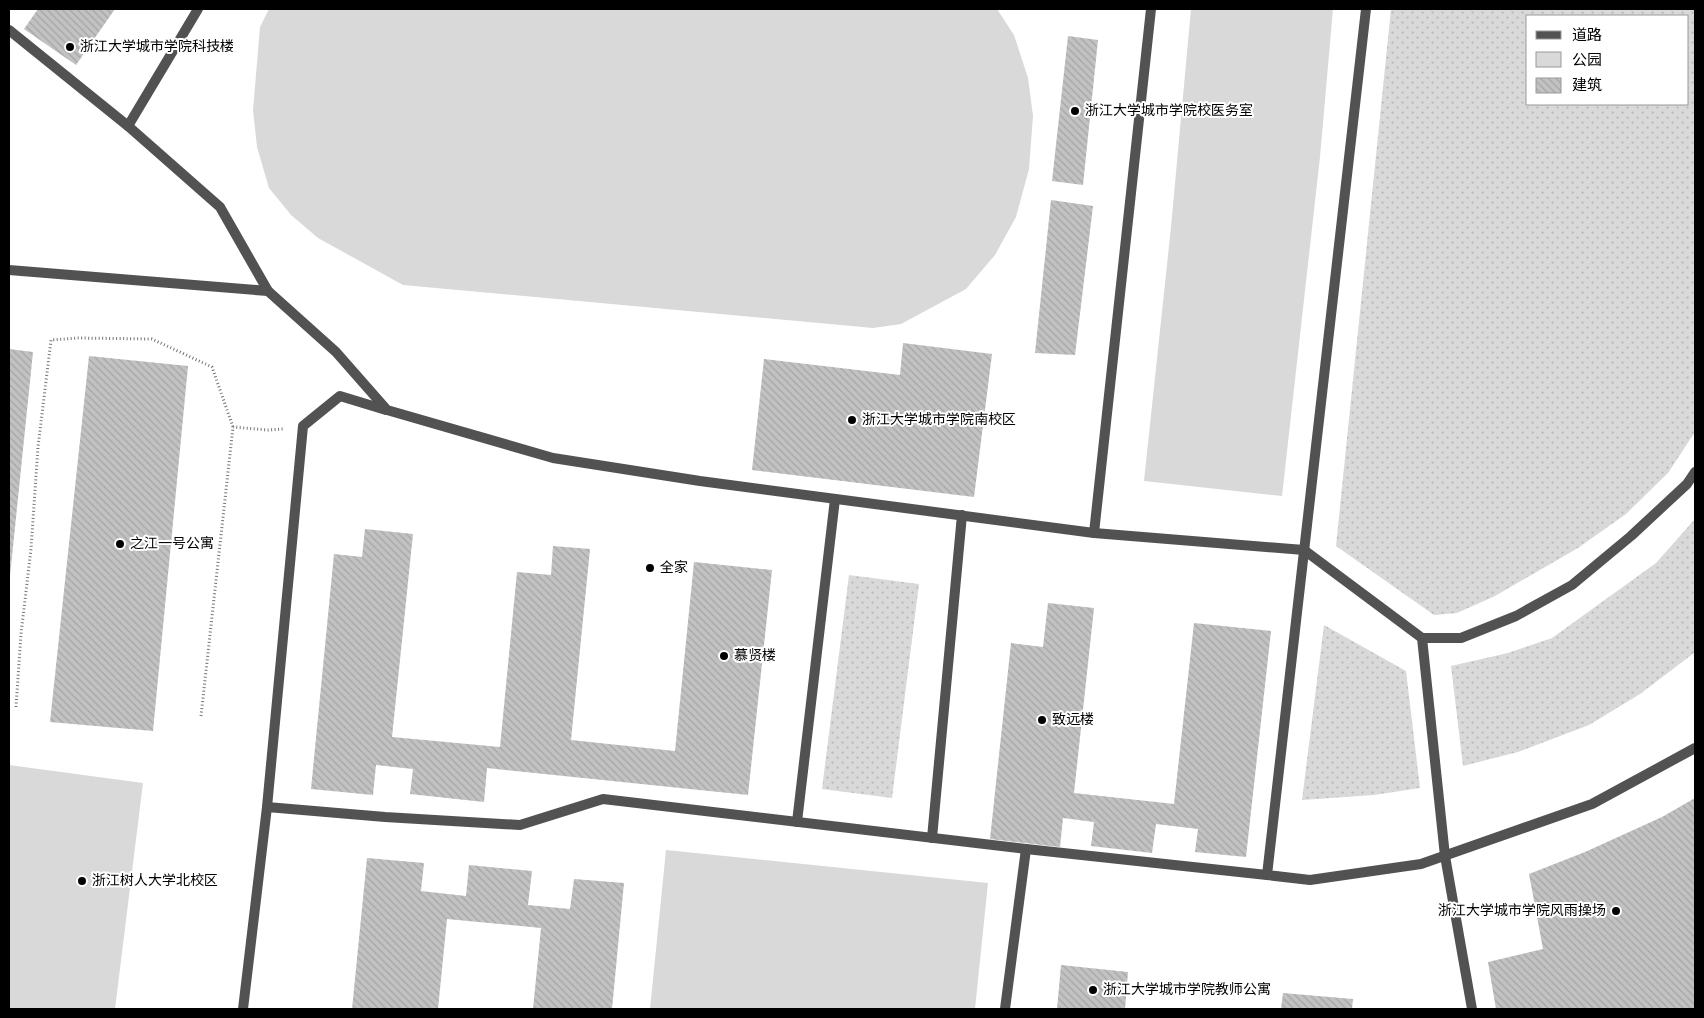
<svg xmlns="http://www.w3.org/2000/svg" width="1704" height="1018" font-family="Overpass,'Noto Sans SC',sans-serif">
<style>
.grass{fill:url(#grass-dots);fill-rule:evenodd}
.park{fill:#d9d9d9}
.building{fill:url(#building-back-hatch)}
.lines{fill:none;stroke-linecap:round;stroke-linejoin:round}
.path{stroke:#747474;stroke-width:3;stroke-dasharray:1 2.5;stroke-linecap:butt}
.service{stroke:#525252;stroke-width:10}
.minor{stroke:#525252;stroke-width:10}
.poi-dot{fill:#000;stroke:#fff;stroke-width:2}
.labels{text-anchor:middle;dominant-baseline:central;stroke-width:4;stroke-linejoin:round;paint-order:stroke}
.poi-label{font-size:14px;fill:#000;stroke:#fff;text-anchor:start}
</style>
<defs>
<pattern id="grass-dots" width="8" height="8" patternUnits="userSpaceOnUse" patternTransform="scale(1.25)"><rect width="8" height="8" fill="#d9d9d9"/><path d="M2 2h.1M6 6h.1" fill="none" stroke="#b8b8b8" stroke-width="1.8" stroke-linecap="round"/></pattern>
<pattern id="building-back-hatch" width="6" height="6" patternUnits="userSpaceOnUse" patternTransform="scale(1.25)"><rect width="6" height="6" fill="#c2c2c2"/><path d="M-1 5l2 2M0 0l6 6M5-1l2 2" fill="none" stroke="#a5a5a5"/></pattern>
</defs>
<rect width="100%" height="100%" fill="#fff"/>
<g class="grass">
<path d="M1391 9H1695V432L1668 473 1626 514 1578 548 1495 596 1457 613 1434 615 1336 546ZM1528 16H1688V104H1528Z"/>
<path d="M1695 519V651L1694 653 1640 694 1589 725 1518 752 1463 766 1451 666 1508 653 1552 638 1656 563Z"/>
<path d="M849 575 919 584 892 798 822 789Z"/>
<path d="M1324 625 1406 671 1420 788 1374 795 1302 800Z"/>
</g>
<g class="park">
<path d="M269 9H997L1014 35 1028 78 1033 116 1029 169 1016 217 995 255 966 289 901 324 873 328 403 285 318 238 291 215 269 188 257 147 253 110 260 27Z"/>
<path d="M1191 9H1333L1320 157 1282 496 1144 481 1171 227Z"/>
<path d="M9 765 143 783 115 1009H9Z"/>
<path d="M666 850 988 883 975 1009H650Z"/>
</g>
<g class="building">
<path d="M38 9H115L76 65 24 29Z"/>
<path d="M1068 36 1098 40 1083 185 1052 181Z"/>
<path d="M1051 200 1093 206 1075 355 1035 353Z"/>
<path d="M903 343 992 354 974 497 752 470 764 359 900 375Z"/>
<path d="M9 349 33 352 10 576H9Z"/>
<path d="M89 356 188 366 153 731 50 722Z"/>
<path d="M365 529 413 534 392 737 500 747 517 572 551 575 553 546 590 549 571 740 675 751 694 562 772 570 748 795 487 768 484 802 410 794 413 769 376 765 373 795 311 789 334 554 362 557Z"/>
<path d="M1048 603 1094 608 1074 793 1174 804 1194 623 1271 631 1246 857 1195 852 1198 829 1156 824 1152 853 1091 846 1094 822 1063 818 1060 847 990 839 1011 643 1043 647Z"/>
<path d="M1695 798V1009H1496L1488 962 1543 949 1529 874 1585 852 1662 817Z"/>
<path d="M367 858 424 863 421 891 466 896 469 865 532 871 528 905 570 909 574 879 624 883 612 1009H533L541 928 447 919 438 1009H352Z"/>
<path d="M1061 965 1128 972 1125 1009H1057Z"/>
<path d="M1283 993 1353 999 1352 1009H1281Z"/>
</g>
<g class="lines">
<g class="path">
<path d="M16 707 21 634 31 549 38 447 51 340 78 338 152 339 212 367 233 427"/>
<path d="M201 716 233 427 268 430 283 429"/>
</g>
<g class="service">
<path d="M1304 550 1422 638 1445 856 1472 1009"/>
<path d="M1422 638H1461L1516 616 1572 585 1631 536 1687 484 1695 472"/>
<path d="M267 807 385 817 520 825 603 799 1026 849 1267 875"/>
<path d="M797 822 835 499"/>
<path d="M932 838 962 515"/>
<path d="M1005 1009 1026 849"/>
</g>
<g class="minor">
<path d="M1366 9 1267 875 1310 880 1421 864 1592 804 1695 748"/>
<path d="M9 30 128 126 220 207 268 291 336 352 387 410 553 458 700 481 1094 533 1304 550"/>
<path d="M128 126 198 9"/>
<path d="M9 270 268 291"/>
<path d="M1094 533 1151 9"/>
<path d="M243 1009 267 807 303 426 340 396 386 410"/>
</g>
</g>
<g class="poi-dot">
<circle cx="70" cy="47" r="5"/>
<circle cx="1075" cy="111" r="5"/>
<circle cx="852" cy="420" r="5"/>
<circle cx="120" cy="544" r="5"/>
<circle cx="650" cy="568" r="5"/>
<circle cx="724" cy="656" r="5"/>
<circle cx="1042" cy="720" r="5"/>
<circle cx="82" cy="881" r="5"/>
<circle cx="1616" cy="911" r="5"/>
<circle cx="1093" cy="990" r="5"/>
</g>
<g class="labels">
<g class="poi-label">
<text x="80" y="47">浙江大学城市学院科技楼</text>
<text x="1085" y="111">浙江大学城市学院校医务室</text>
<text x="862" y="420">浙江大学城市学院南校区</text>
<text x="130" y="544">之江一号公寓</text>
<text x="660" y="568">全家</text>
<text x="734" y="656">慕贤楼</text>
<text x="1052" y="720">致远楼</text>
<text x="92" y="881">浙江树人大学北校区</text>
<text x="1606" y="911" text-anchor="end">浙江大学城市学院风雨操场</text>
<text x="1103" y="990">浙江大学城市学院教师公寓</text>
</g>
</g>
<rect width="1704" height="1018" fill="none" stroke="#000000" stroke-width="20"/>
<rect x="1526" y="15" width="162" height="90" fill="#ffffff" stroke="#999999"/>
<rect x="1536" y="31" width="25" height="8" fill="#525252" stroke="#999999"/>
<text x="1572" y="40" font-size="15" fill="#000000">道路</text>
<rect x="1536" y="52" width="25" height="15" fill="#d9d9d9" stroke="#999999"/>
<text x="1572" y="65" font-size="15" fill="#000000">公园</text>
<rect x="1536" y="78" width="25" height="15" fill="url(#building-back-hatch)" stroke="#999999"/>
<text x="1572" y="90" font-size="15" fill="#000000">建筑</text>
</svg>
